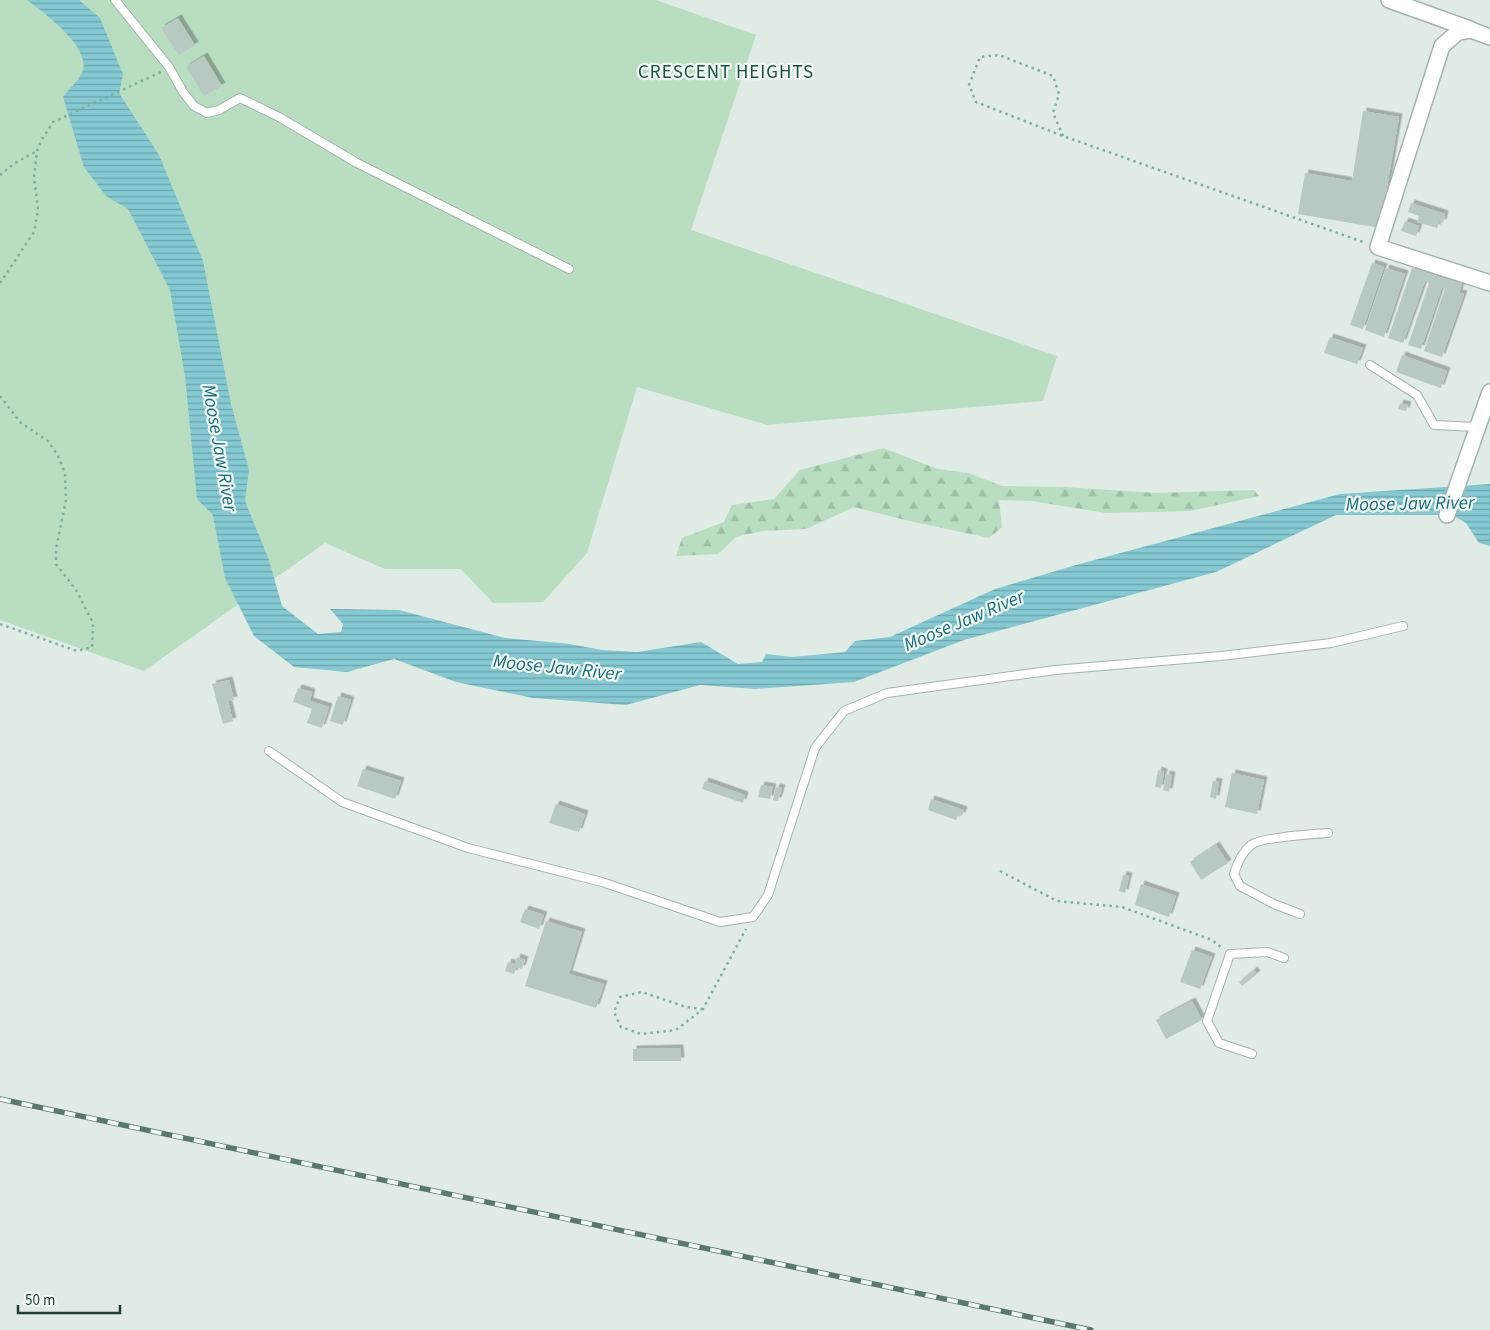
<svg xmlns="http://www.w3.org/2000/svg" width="1490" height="1330" font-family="'Source Sans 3',sans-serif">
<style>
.grass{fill:#b8ddc0}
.forest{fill:url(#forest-firs)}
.water{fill:url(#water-rules)}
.building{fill:#b8c9c1;filter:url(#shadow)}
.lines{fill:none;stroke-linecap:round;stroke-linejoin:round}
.lane-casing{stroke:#a3b3ad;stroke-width:10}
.street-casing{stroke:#a3b3ad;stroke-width:18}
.path{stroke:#7fb09f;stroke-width:2.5;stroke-dasharray:2.5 4;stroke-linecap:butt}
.lane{stroke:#fff;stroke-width:8}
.street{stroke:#fff;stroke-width:15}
.rail-casing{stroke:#5a786f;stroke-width:5.5}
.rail{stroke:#f0f8f4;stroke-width:4;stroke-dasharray:11;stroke-linecap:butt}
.labels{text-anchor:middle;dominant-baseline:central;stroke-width:4.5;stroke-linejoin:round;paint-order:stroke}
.neighbourhood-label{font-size:19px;letter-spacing:1px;fill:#1c4e40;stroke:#f0f8f4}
.water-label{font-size:19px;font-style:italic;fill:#196c79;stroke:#f0f8f4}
</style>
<defs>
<pattern id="forest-firs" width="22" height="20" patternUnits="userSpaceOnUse" patternTransform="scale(1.25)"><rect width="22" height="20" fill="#b8ddc0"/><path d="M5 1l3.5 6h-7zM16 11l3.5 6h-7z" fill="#9ebfa5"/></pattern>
<pattern id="water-rules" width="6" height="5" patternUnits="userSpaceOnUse" patternTransform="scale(1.25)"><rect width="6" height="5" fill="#85c9d2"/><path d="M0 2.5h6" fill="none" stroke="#6ca4ab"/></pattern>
<filter id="shadow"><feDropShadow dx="3.5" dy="-3.5" stdDeviation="0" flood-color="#0004"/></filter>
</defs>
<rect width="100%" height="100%" fill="#e0ebe6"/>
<path class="grass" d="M0 0H656L756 35 691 230 1057 356 1043 401 767 425 637 387 587 553 543 602 493 603 461 569H385L325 543 144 671 0 620Z"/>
<path class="forest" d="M883 448 938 469 968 473 1002 486 1065 487 1156 493 1254 490 1259 496 1190 511 1106 513 1032 501 999 500 1002 527 989 538 905 520 854 507 806 529 762 531 736 537 718 554 676 556 682 538 724 522 732 505 774 499 800 470Z"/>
<path class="water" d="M27 0H79L100 18 123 74 119 93 159 155 203 261 231 404 249 470 245 501 269 560 282 606 318 634 341 632 343 624 330 609 399 610 505 638 570 644 602 650 637 652 701 642 738 664 762 662 766 654 792 657 845 652 855 641 890 637 995 589 1076 565 1340 494 1490 484V546L1479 543 1466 523 1452 515H1336L1216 572 964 640 854 682 755 689 700 685 626 705 533 698 456 682 394 659 347 672 294 667 254 636 225 578 213 515 197 499 185 376 170 290 128 209 106 196 84 167 63 97C68 90 78 81 82 73 93 48 44 13 27 0Z"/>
<g class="building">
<path d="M178 18 195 45 179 55 161 28Z"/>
<path d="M204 56 222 86 204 96 186 67Z"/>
<path d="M1363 111 1399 117 1380 228 1298 214 1305 173 1352 181Z"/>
<path d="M1411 203 1445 214 1443 223 1439 222 1437 228 1417 222 1419 216 1408 212Z"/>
<path d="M1405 221 1419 226 1416 236 1401 231Z"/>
<path d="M1372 263 1384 267 1363 329 1350 325Z"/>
<path d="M1386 268 1405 274 1384 337 1365 330Z"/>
<path d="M1412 268 1462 284 1459 293 1464 294 1442 357 1424 351 1445 288 1442 287 1421 349 1408 345 1429 283 1425 281 1403 343 1388 338Z"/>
<path d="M1330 337 1363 348 1357 364 1324 353Z"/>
<path d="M1402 355 1447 371 1441 388 1396 372Z"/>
<path d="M1400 403 1408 405 1406 411 1398 409Z"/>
<path d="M229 680 234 700 228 701 233 721 223 724 212 684Z"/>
<path d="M298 688 312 692 310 701 329 707 322 728 307 723 312 709 293 702Z"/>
<path d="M338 696 351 700 343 725 330 721Z"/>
<path d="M363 769 401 781 395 799 357 786Z"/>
<path d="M1158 770 1164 772 1161 788 1155 787Z"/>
<path d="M1232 773 1264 780 1257 814 1225 807Z"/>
<path d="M1166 774 1172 775 1169 792 1163 790Z"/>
<path d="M705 781 745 795 743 803 702 789Z"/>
<path d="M1213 781 1219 782 1216 799 1210 797Z"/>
<path d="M761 785 773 787 770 799 758 797Z"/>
<path d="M776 787 782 788 778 801 773 800Z"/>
<path d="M931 799 964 810 962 816 958 815 956 820 928 810Z"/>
<path d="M556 804 585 814 579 832 549 823Z"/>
<path d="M1216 845 1228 863 1201 880 1190 862Z"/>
<path d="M1123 875 1129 876 1125 893 1119 891Z"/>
<path d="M1141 884 1176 896 1169 917 1135 905Z"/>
<path d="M525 909 544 915 539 929 520 922Z"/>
<path d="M546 921 582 932 569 974 604 984 596 1008 525 986Z"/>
<path d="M1192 950 1212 957 1200 989 1180 982Z"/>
<path d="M517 957 525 960 522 969 516 967 514 974 505 971 508 962 515 964Z"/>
<path d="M1254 970 1257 974 1242 986 1239 982Z"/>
<path d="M1192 1001 1202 1020 1166 1039 1156 1020Z"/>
<path d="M680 1048 681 1061H633V1049Z"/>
</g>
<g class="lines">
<defs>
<g id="lane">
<path d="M115 0 169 67 183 92 194 106 207 113 219 110 240 98 279 117 357 163 569 269"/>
<path d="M1370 365 1417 395 1434 425 1477 427"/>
<path d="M269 751 342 802 468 848 602 882 720 922 753 917 768 895 815 748 844 711 887 693 1055 670 1221 656 1331 643 1403 626"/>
<path d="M1300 914 1274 904 1240 886 1234 874C1237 864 1242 852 1251 845 1261 837 1313 834 1328 833"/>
<path d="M1252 1054 1219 1043 1207 1021 1230 954 1267 952 1284 958"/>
</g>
<g id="street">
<path d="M1389 0 1470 29"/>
<path d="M1490 37 1471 30 1458 32 1442 46 1378 247 1490 283"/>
<path d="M1447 515 1490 392"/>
</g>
</defs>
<use href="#lane" class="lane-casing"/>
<use href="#street" class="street-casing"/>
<g class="path">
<path d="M1063 136 1053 113 1059 94 1053 76 999 55 980 57 969 85 976 102 1063 136 1366 243"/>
<path d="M0 175 15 163 37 151"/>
<path d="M0 283 34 232 38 210 34 177 37 151 41 141 53 122 161 72"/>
<path d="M0 396 21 423 48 441 58 456 65 473 66 500 56 549V564L76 590 93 623 92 647 77 651 0 624"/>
<path d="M1000 871 1057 901 1122 907 1212 940 1222 948"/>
<path d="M703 1009 686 1007 642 992 620 997 614 1012 621 1027 641 1034 676 1030 703 1009 746 929"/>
</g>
<use href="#lane" class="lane"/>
<use href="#street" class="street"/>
<defs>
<path id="rail" d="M0 1099 1091 1330"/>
</defs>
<use href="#rail" class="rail-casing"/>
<use href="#rail" class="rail"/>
</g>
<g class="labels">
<g class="neighbourhood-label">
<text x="726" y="72">CRESCENT HEIGHTS</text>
</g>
<g class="water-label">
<text transform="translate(219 448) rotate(80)">Moose Jaw River</text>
<text transform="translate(1410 504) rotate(-1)">Moose Jaw River</text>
<text transform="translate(964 621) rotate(-23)">Moose Jaw River</text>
<text transform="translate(557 668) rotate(6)">Moose Jaw River</text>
</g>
</g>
<path d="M18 1305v8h102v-8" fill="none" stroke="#203c33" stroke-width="2.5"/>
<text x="25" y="1305" font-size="15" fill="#203c33" stroke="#f0f8f4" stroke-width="4" paint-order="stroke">50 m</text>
</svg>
